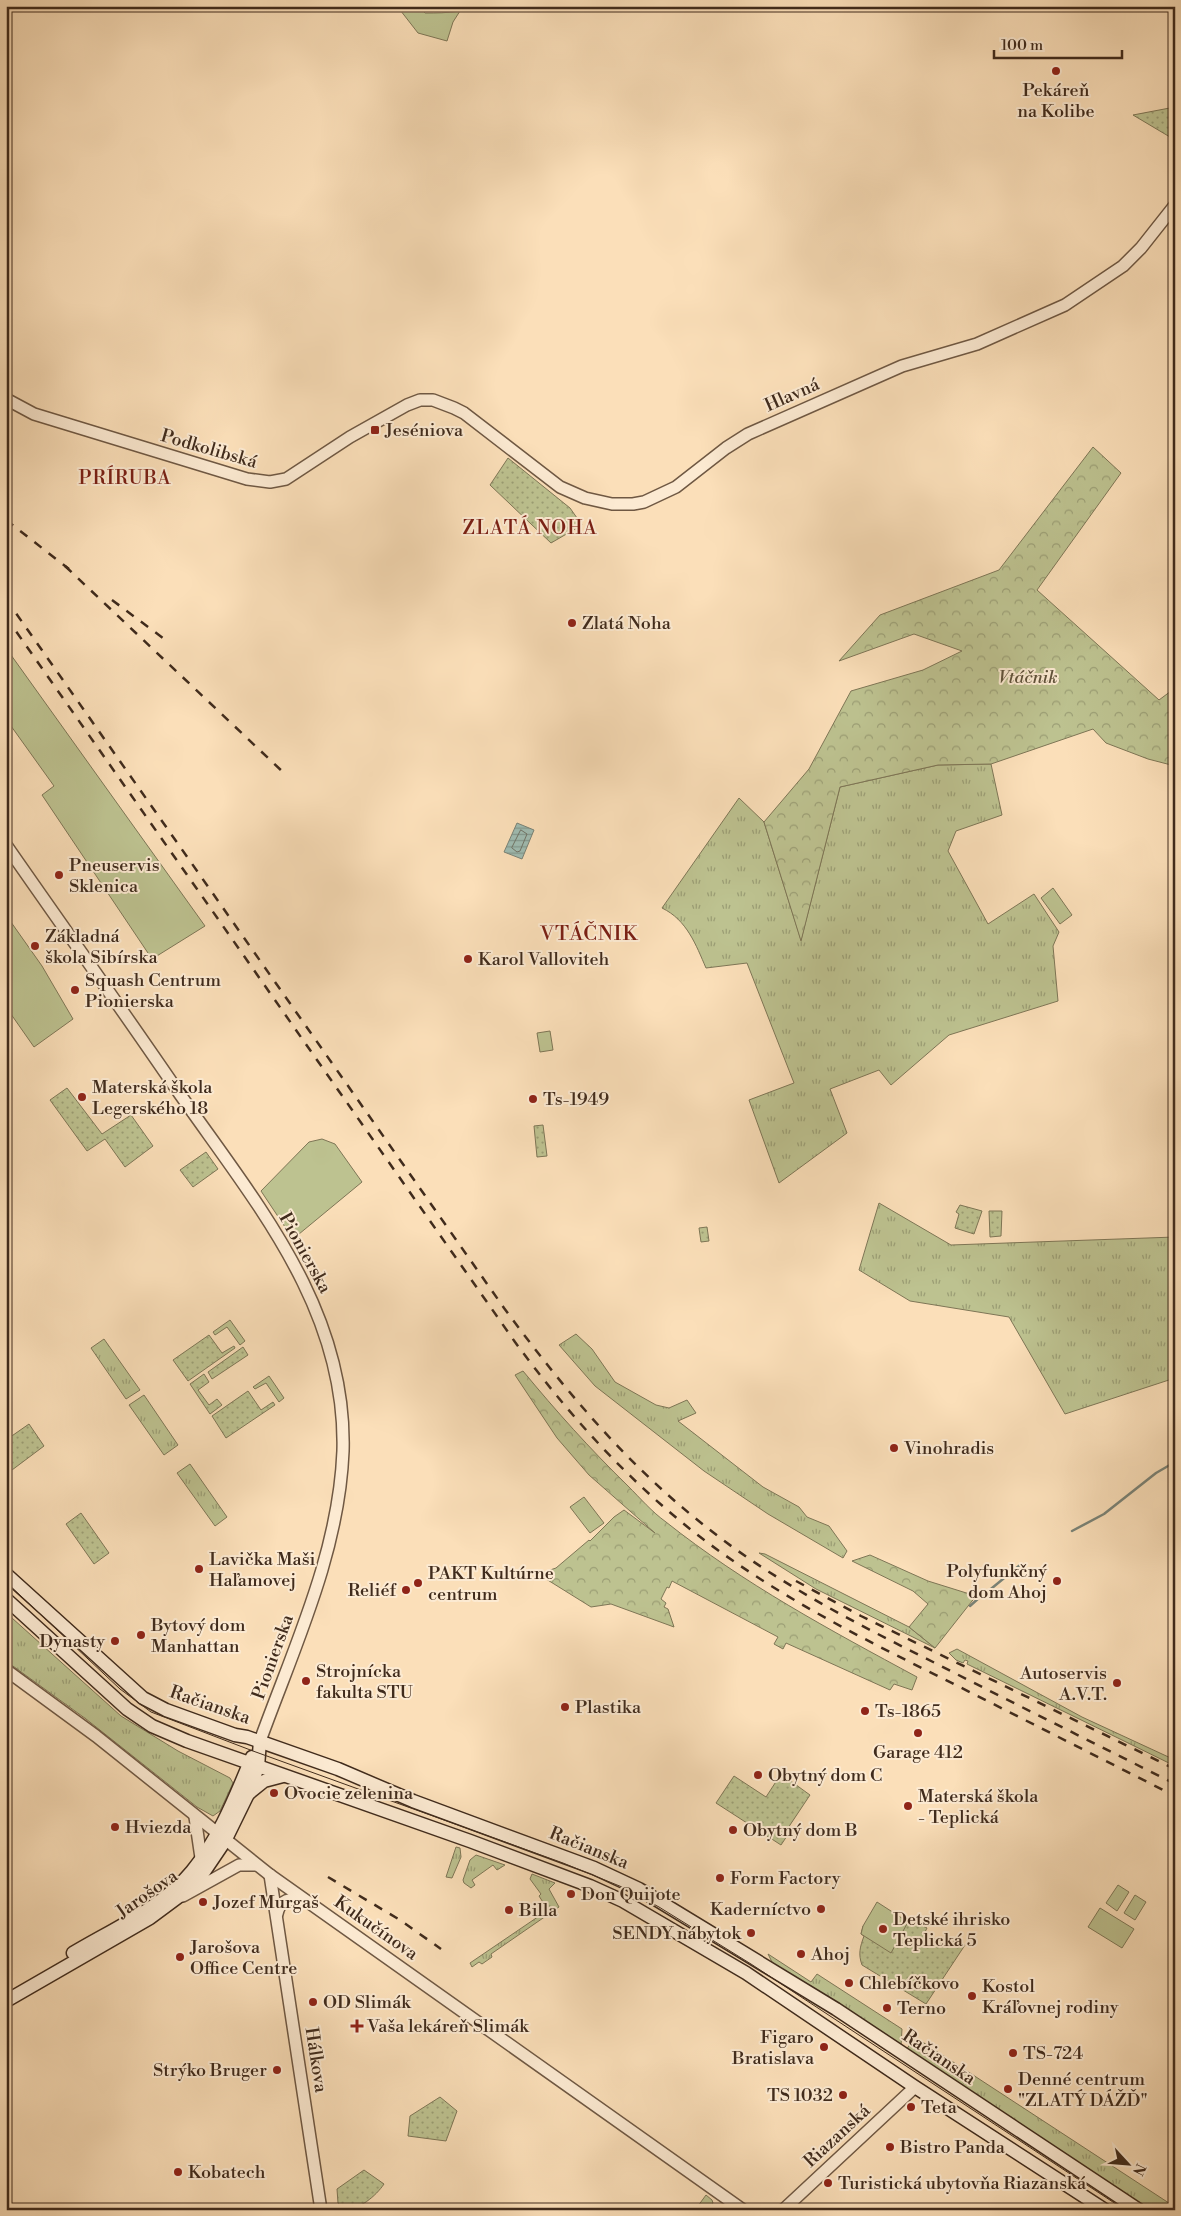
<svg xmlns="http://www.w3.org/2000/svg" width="1181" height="2216" font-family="'Libre Bodoni',serif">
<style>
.grass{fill:url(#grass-tufts);stroke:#7e7656}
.forest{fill:url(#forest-crowns);stroke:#7e7656}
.park{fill:url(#park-dots);stroke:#7e7656}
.garden{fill:#bdc290;stroke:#7e7656}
.water{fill:url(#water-rules);stroke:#798276}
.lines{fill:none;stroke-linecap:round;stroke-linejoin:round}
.shore{stroke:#707467;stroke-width:1}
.stream{stroke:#798276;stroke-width:2.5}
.tertiary-casing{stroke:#6f5843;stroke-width:14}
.secondary-casing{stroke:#402b1c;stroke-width:15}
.tertiary{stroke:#fcead2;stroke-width:11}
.secondary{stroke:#fcead2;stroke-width:12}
.tram{stroke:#402b1c;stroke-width:1}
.rail{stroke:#402b1c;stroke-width:2.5;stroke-dasharray:9 9;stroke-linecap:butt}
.poi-dot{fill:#8f2418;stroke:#fcead2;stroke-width:2}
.labels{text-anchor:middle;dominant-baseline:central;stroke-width:4;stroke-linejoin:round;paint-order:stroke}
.poi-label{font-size:18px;fill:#402b1c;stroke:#fcead2;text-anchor:start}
.street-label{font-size:18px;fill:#402b1c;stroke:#fcead2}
.park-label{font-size:18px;font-style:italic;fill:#5f5139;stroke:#fcead2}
.neighbourhood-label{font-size:19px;letter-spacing:1px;fill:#7a1f14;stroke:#fcead2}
.quarter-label{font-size:20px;letter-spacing:1px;fill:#7a1f14;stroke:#fcead2}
</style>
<defs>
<pattern id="grass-tufts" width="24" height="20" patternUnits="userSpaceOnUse" patternTransform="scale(1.25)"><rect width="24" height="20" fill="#bdc290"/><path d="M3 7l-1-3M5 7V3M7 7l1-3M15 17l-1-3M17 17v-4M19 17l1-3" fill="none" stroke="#9b9e75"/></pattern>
<pattern id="forest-crowns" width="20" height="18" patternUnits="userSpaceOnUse" patternTransform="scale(1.25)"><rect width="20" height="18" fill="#bdc290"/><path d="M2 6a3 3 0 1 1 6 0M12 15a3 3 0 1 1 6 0" fill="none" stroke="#9b9e75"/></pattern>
<pattern id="park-dots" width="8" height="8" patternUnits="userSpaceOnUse" patternTransform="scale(1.25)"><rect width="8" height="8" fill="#bdc290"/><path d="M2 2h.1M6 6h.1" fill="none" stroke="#9b9e75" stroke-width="1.8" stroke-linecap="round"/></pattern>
<pattern id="water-rules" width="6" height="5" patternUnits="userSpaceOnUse" patternTransform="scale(1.25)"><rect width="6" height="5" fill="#9fbcb2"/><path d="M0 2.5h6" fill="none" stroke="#839990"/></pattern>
</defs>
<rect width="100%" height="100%" fill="#fbdfb9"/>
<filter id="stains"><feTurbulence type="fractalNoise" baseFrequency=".004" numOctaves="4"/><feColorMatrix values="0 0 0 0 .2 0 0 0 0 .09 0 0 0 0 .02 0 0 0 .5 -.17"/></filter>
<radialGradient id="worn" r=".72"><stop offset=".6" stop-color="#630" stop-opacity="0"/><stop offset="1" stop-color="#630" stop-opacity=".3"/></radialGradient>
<g class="grass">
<path d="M991 764 1002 815 956 831 948 851 988 924 1034 894 1059 932 1053 946 1058 1001 949 1035 891 1085 879 1070 830 1089 847 1133 779 1183 749 1100 794 1083 747 963 706 968C696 945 687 920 662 908L739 798 764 822 801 940 840 787 938 765Z"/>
<path d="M879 1203 951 1245 1175 1237V1378L1065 1414 1009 1317 910 1301 859 1270Z"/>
<path d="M576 1334 592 1349 615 1382 656 1405 669 1408 687 1400 696 1413 678 1421 763 1487 799 1507 807 1517 829 1526 847 1551 843 1558 768 1514 704 1471 595 1386 559 1345Z"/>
<path d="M104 1339 140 1390 126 1399 91 1348Z"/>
<path d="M144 1395 178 1445 164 1455 129 1405Z"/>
<path d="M190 1464 227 1517 215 1526 177 1473Z"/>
<path d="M759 1553 765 1554 909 1627 935 1648 816 1589Z"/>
<path d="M6 1616 12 1618 121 1716 178 1751 230 1778 233 1783 220 1811 213 1816 197 1807 86 1719 6 1661Z"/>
<path d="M957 1649 1082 1717 1175 1760V1766L967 1664 968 1661 965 1660 963 1663 956 1660 949 1653Z"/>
<path d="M456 1847 460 1848 461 1857 452 1878 446 1877Z"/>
<path d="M476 1855 505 1865 497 1870 493 1865 472 1880 475 1885 471 1888 464 1883 463 1880 470 1860Z"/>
<path d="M532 1874 555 1883 549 1889 559 1907 491 1954 492 1957 482 1964 479 1962 472 1967 470 1963 548 1910 539 1896 541 1894 530 1879Z"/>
<path d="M768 1954 811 1982 817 1974 902 2029 901 2046 773 1964Z"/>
<path d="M913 2040 921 2041 1175 2207V2210H1148L906 2050Z"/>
<path d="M706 2195 712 2200 713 2203 708 2210H695Z"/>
</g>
<g class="forest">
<path d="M1093 447 1121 473 1037 590 1159 700 1175 688V766L1148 759 1106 743 1093 729 991 764 938 765 840 787 801 941 764 822 809 769 851 691 923 670 962 651 914 634 839 661 880 615 999 570Z"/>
<path d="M523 1371C556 1411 590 1449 628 1486 640 1498 652 1512 666 1522 744 1584 830 1630 917 1677L912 1690 894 1684 890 1690 786 1643 783 1649 774 1644 778 1637 672 1581 669 1588 667 1587 661 1599 666 1603 664 1607 668 1609 674 1627 611 1604 591 1607 538 1574 556 1568 589 1540 590 1541 614 1517 624 1510 655 1533 589 1475 557 1438 515 1375Z"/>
<path d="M870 1555 928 1581 976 1596 935 1648 909 1627 928 1604 913 1591 852 1561Z"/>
</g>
<g class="park">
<path d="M1175 107V140L1133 115Z"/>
<path d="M508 458 570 508 582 525 551 543 490 485Z"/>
<path d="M67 1088 102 1134 131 1115 153 1146 125 1167 105 1139 87 1151 50 1100Z"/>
<path d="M543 1125 547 1156 537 1157 534 1126Z"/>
<path d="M206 1152 218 1169 193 1187 180 1170Z"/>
<path d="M960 1205 982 1211 974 1234 955 1228 959 1214 956 1212Z"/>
<path d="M989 1211H1002L1001 1236 990 1237Z"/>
<path d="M707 1227 709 1241 701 1242 699 1228Z"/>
<path d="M209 1335 222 1353 234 1346 235 1348 188 1381 173 1360Z"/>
<path d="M243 1347 248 1355 212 1379 208 1372Z"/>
<path d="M204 1374 209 1382 198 1390 209 1405 217 1399 222 1405 210 1414 190 1384Z"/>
<path d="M248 1391 261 1410 273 1402 275 1405 226 1438 212 1416Z"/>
<path d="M29 1424 44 1446 8 1473 6 1440Z"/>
<path d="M81 1513 109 1553 94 1564 66 1524Z"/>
<path d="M781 1774 810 1795 788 1828 791 1830 781 1845 716 1803 734 1776 766 1797Z"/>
<path d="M910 1920 927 1928 924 1934 951 1946 954 1940 965 1945 926 2004 862 1965C858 1954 860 1947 864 1936L861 1934 863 1926 908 1922Z"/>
<path d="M440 2097 457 2111 446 2141 408 2136 410 2116Z"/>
<path d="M364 2170 384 2184C376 2196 359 2210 344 2210L338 2203 337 2189Z"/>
</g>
<g class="garden">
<path d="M397 6H425L422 10 425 13C436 13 447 13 460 11L453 22 447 41 418 33Z"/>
<path d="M6 648 205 926 152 959 42 795 54 786 6 719Z"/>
<path d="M1053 888 1072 915 1060 924 1041 898Z"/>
<path d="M6 915 42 966 73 1019 34 1047 6 1007Z"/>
<path d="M550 1031 553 1050 540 1052 537 1033Z"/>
<path d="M322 1139 335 1144 362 1182 293 1239 261 1191 309 1142Z"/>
<path d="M230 1320 245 1341 240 1345 227 1327 215 1335 213 1332Z"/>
<path d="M269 1376 284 1398 279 1402 266 1383 255 1389 253 1387Z"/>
<path d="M584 1497 604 1523 590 1533 570 1507Z"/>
<path d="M1118 1885 1129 1892 1117 1911 1106 1903Z"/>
<path d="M1135 1895 1146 1902 1135 1920 1124 1913Z"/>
<path d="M877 1902 908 1922 891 1953 861 1934 863 1926Z"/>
<path d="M1100 1908 1134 1929 1122 1948 1088 1927Z"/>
</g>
<path class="water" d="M517 823 534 830 522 859 504 852Z"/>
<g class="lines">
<path class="shore" d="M521 830 527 834 520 851 517 852 512 848Z"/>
<g class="stream">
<path d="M1072 1531 1104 1514 1156 1473 1175 1462"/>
<path d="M986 1593 1020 1565"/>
<path d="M970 1606 980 1597"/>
</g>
<defs>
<g id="tertiary">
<path d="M6 399 34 414 247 479 270 482 286 479 350 437 407 405 420 400H433L454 408 464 413 560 487 585 498 612 504H633L644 502 676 487 726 448 748 434 902 366 977 344 1065 305 1123 266 1141 248 1175 205"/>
<path d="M6 845C63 927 121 1008 177 1090 254 1201 347 1307 343 1451 339 1553 294 1647 260 1741"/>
<path d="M6 1670 96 1736 270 1875 743 2210"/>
<path d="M195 1817 201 1858"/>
<path d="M270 1875 321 2210"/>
<path d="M183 1896 239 1865H256"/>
<path d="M277 1914C280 1899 290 1898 304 1900"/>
<path d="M783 2210 915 2087"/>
</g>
<g id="secondary">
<path d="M6 1574 143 1698 166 1710 235 1735 247 1737 338 1769 413 1801 594 1868 639 1889 836 2009 1139 2210"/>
<path d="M6 1599 127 1709 152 1726 187 1741 470 1841 590 1886 623 1901 746 1973 915 2087 1105 2210"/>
<path d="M248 1794 264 1781 283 1776"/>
<path d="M73 1953C113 1929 162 1908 192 1871 220 1837 235 1797 252 1757"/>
<path d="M6 2001 150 1918 181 1895 202 1875 225 1841 248 1794 258 1767 260 1741"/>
</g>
</defs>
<use href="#tertiary" class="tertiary-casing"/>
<use href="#secondary" class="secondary-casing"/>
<use href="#tertiary" class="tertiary"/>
<use href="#secondary" class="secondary"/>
<path class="tram" d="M6 1582 120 1689 151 1712 253 1751 563 1863 622 1887 659 1907 751 1964 1125 2210"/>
<g class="rail">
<path d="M6 520 69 569"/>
<path d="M65 566 284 773"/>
<path d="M6 599 504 1308C563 1388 626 1464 705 1526 776 1583 857 1624 939 1665 1017 1705 1096 1744 1175 1784"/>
<path d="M112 600 163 638"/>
<path d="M6 617 515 1342C568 1414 628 1481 699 1536 773 1593 855 1635 938 1676 1017 1716 1096 1756 1175 1796"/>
<path d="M796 1581 861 1616 1175 1769"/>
<path d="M328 1877 400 1920 441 1949"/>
</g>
</g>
<g class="poi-dot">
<circle cx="1056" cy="71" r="5"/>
<rect x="370" y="425" width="10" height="10" rx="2.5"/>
<circle cx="572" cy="623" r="5"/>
<circle cx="59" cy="875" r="5"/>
<circle cx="35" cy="946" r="5"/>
<circle cx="468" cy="959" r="5"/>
<circle cx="75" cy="990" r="5"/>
<circle cx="82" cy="1097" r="5"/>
<circle cx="533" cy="1099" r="5"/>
<circle cx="894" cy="1448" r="5"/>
<circle cx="199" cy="1569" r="5"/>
<circle cx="1057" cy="1581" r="5"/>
<circle cx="418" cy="1583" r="5"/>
<circle cx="406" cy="1590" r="5"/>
<circle cx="141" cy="1635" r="5"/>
<circle cx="115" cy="1641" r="5"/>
<circle cx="306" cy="1681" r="5"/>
<circle cx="1117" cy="1683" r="5"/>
<circle cx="565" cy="1707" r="5"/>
<circle cx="865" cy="1711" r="5"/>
<circle cx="918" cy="1733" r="5"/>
<circle cx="758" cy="1775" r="5"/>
<circle cx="274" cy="1793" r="5"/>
<circle cx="908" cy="1806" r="5"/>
<circle cx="115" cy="1827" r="5"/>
<circle cx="733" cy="1830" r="5"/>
<circle cx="720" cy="1878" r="5"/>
<circle cx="571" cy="1894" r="5"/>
<circle cx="203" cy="1902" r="5"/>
<circle cx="821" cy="1909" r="5"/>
<circle cx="509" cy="1910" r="5"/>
<circle cx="883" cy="1929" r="5"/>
<circle cx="751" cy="1933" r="5"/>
<circle cx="801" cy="1954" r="5"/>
<circle cx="180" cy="1957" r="5"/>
<circle cx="849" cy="1983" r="5"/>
<circle cx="972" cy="1996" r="5"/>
<circle cx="313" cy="2002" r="5"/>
<circle cx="887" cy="2008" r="5"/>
<path d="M354.5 2018.5h5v5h5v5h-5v5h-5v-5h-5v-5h5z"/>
<circle cx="824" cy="2047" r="5"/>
<circle cx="1013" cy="2053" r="5"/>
<circle cx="277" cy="2070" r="5"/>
<circle cx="1008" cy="2089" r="5"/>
<circle cx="843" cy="2095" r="5"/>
<circle cx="911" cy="2107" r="5"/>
<circle cx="890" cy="2147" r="5"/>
<circle cx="178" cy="2172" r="5"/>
<circle cx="828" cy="2183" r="5"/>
</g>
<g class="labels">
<g class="poi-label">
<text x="1056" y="90" text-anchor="middle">Pekáreň<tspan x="1056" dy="21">na Kolibe</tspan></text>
<text x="385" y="430">Jeséniova</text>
<text x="582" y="623">Zlatá Noha</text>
<text x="69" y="865">Pneuservis<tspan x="69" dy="21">Sklenica</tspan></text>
<text x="45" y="936">Základná<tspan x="45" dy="21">škola Sibírska</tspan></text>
<text x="478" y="959">Karol Valloviteh</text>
<text x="85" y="980">Squash Centrum<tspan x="85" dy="21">Pionierska</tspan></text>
<text x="92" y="1087">Materská škola<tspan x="92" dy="21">Legerského 18</tspan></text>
<text x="543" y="1099">Ts-1949</text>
<text x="904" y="1448">Vinohradis</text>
<text x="209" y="1559">Lavička Maši<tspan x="209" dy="21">Haľamovej</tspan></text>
<text x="1047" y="1571" text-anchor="end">Polyfunkčný<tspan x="1047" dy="21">dom Ahoj</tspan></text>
<text x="428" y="1573">PAKT Kultúrne<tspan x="428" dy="21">centrum</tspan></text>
<text x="396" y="1590" text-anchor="end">Reliéf</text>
<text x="151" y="1625">Bytový dom<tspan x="151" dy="21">Manhattan</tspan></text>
<text x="105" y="1641" text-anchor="end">Dynasty</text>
<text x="316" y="1671">Strojnícka<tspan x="316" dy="21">fakulta STU</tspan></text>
<text x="1107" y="1673" text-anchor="end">Autoservis<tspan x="1107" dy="21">A.V.T.</tspan></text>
<text x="575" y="1707">Plastika</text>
<text x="875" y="1711">Ts-1865</text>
<text x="918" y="1752" text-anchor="middle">Garage 412</text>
<text x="768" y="1775">Obytný dom C</text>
<text x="284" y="1793">Ovocie zelenina</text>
<text x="918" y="1796">Materská škola<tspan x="918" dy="21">- Teplická</tspan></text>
<text x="125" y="1827">Hviezda</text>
<text x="743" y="1830">Obytný dom B</text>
<text x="730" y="1878">Form Factory</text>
<text x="581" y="1894">Don Quijote</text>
<text x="213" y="1902">Jozef Murgaš</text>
<text x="811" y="1909" text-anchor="end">Kaderníctvo</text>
<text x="519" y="1910">Billa</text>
<text x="893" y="1919">Detské ihrisko<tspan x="893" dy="21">Teplická 5</tspan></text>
<text x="741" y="1933" text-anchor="end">SENDY nábytok</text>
<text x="190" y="1947">Jarošova<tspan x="190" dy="21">Office Centre</tspan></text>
<text x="811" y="1954">Ahoj</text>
<text x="859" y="1983">Chlebíčkovo</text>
<text x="982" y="1986">Kostol<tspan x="982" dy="21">Kráľovnej rodiny</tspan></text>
<text x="323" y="2002">OD Slimák</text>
<text x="897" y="2008">Terno</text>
<text x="367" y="2026">Vaša lekáreň Slimák</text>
<text x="814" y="2037" text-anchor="end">Figaro<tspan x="814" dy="21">Bratislava</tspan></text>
<text x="1023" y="2053">TS-724</text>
<text x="267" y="2070" text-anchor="end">Strýko Bruger</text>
<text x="1018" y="2079">Denné centrum<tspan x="1018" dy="21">"ZLATÝ DÁŽĎ"</tspan></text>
<text x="833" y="2095" text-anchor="end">TS 1032</text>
<text x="921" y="2107">Teta</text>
<text x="900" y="2147">Bistro Panda</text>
<text x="188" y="2172">Kobatech</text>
<text x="838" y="2183">Turistická ubytovňa Riazanská</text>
</g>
<g class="street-label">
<text transform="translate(792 395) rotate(-24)">Hlavná</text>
<text transform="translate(209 449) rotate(16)">Podkolibská</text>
<text transform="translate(305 1253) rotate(61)">Pionierska</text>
<text transform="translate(273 1657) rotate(-70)">Pionierska</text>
<text transform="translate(210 1705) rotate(19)">Račianska</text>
<text transform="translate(589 1848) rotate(22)">Račianska</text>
<text transform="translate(147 1894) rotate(-35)">Jarošova</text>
<text transform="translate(376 1928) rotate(35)">Kukučínova</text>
<text transform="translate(939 2057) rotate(34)">Račianska</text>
<text transform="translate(316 2060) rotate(81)">Hálkova</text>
<text transform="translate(837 2136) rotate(-43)">Riazanská</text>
</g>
<g class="park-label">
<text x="1028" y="677">Vtáčnik</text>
</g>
<g class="neighbourhood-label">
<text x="125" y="478">PRÍRUBA</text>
<text x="530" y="528">ZLATÁ NOHA</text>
</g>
<g class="quarter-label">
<text x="589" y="934">VTÁČNIK</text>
</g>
</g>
<rect width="1181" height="2216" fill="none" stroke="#fbdfb9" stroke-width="25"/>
<rect x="8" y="8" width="1166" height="2201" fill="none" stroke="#402b1c" stroke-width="2.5"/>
<rect x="12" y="12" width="1156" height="2191" fill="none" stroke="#402b1c"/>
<g transform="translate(1128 2164) rotate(116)" stroke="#fcead2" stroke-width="4" paint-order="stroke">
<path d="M0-4L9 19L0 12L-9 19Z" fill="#402b1c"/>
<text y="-8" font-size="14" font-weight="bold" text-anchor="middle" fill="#402b1c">N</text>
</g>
<path d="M994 50v8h128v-8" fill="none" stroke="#402b1c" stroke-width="2.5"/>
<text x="1001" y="50" font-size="15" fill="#402b1c" stroke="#fcead2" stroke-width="4" paint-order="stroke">100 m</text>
<rect width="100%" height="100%" filter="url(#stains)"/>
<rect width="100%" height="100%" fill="url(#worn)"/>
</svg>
